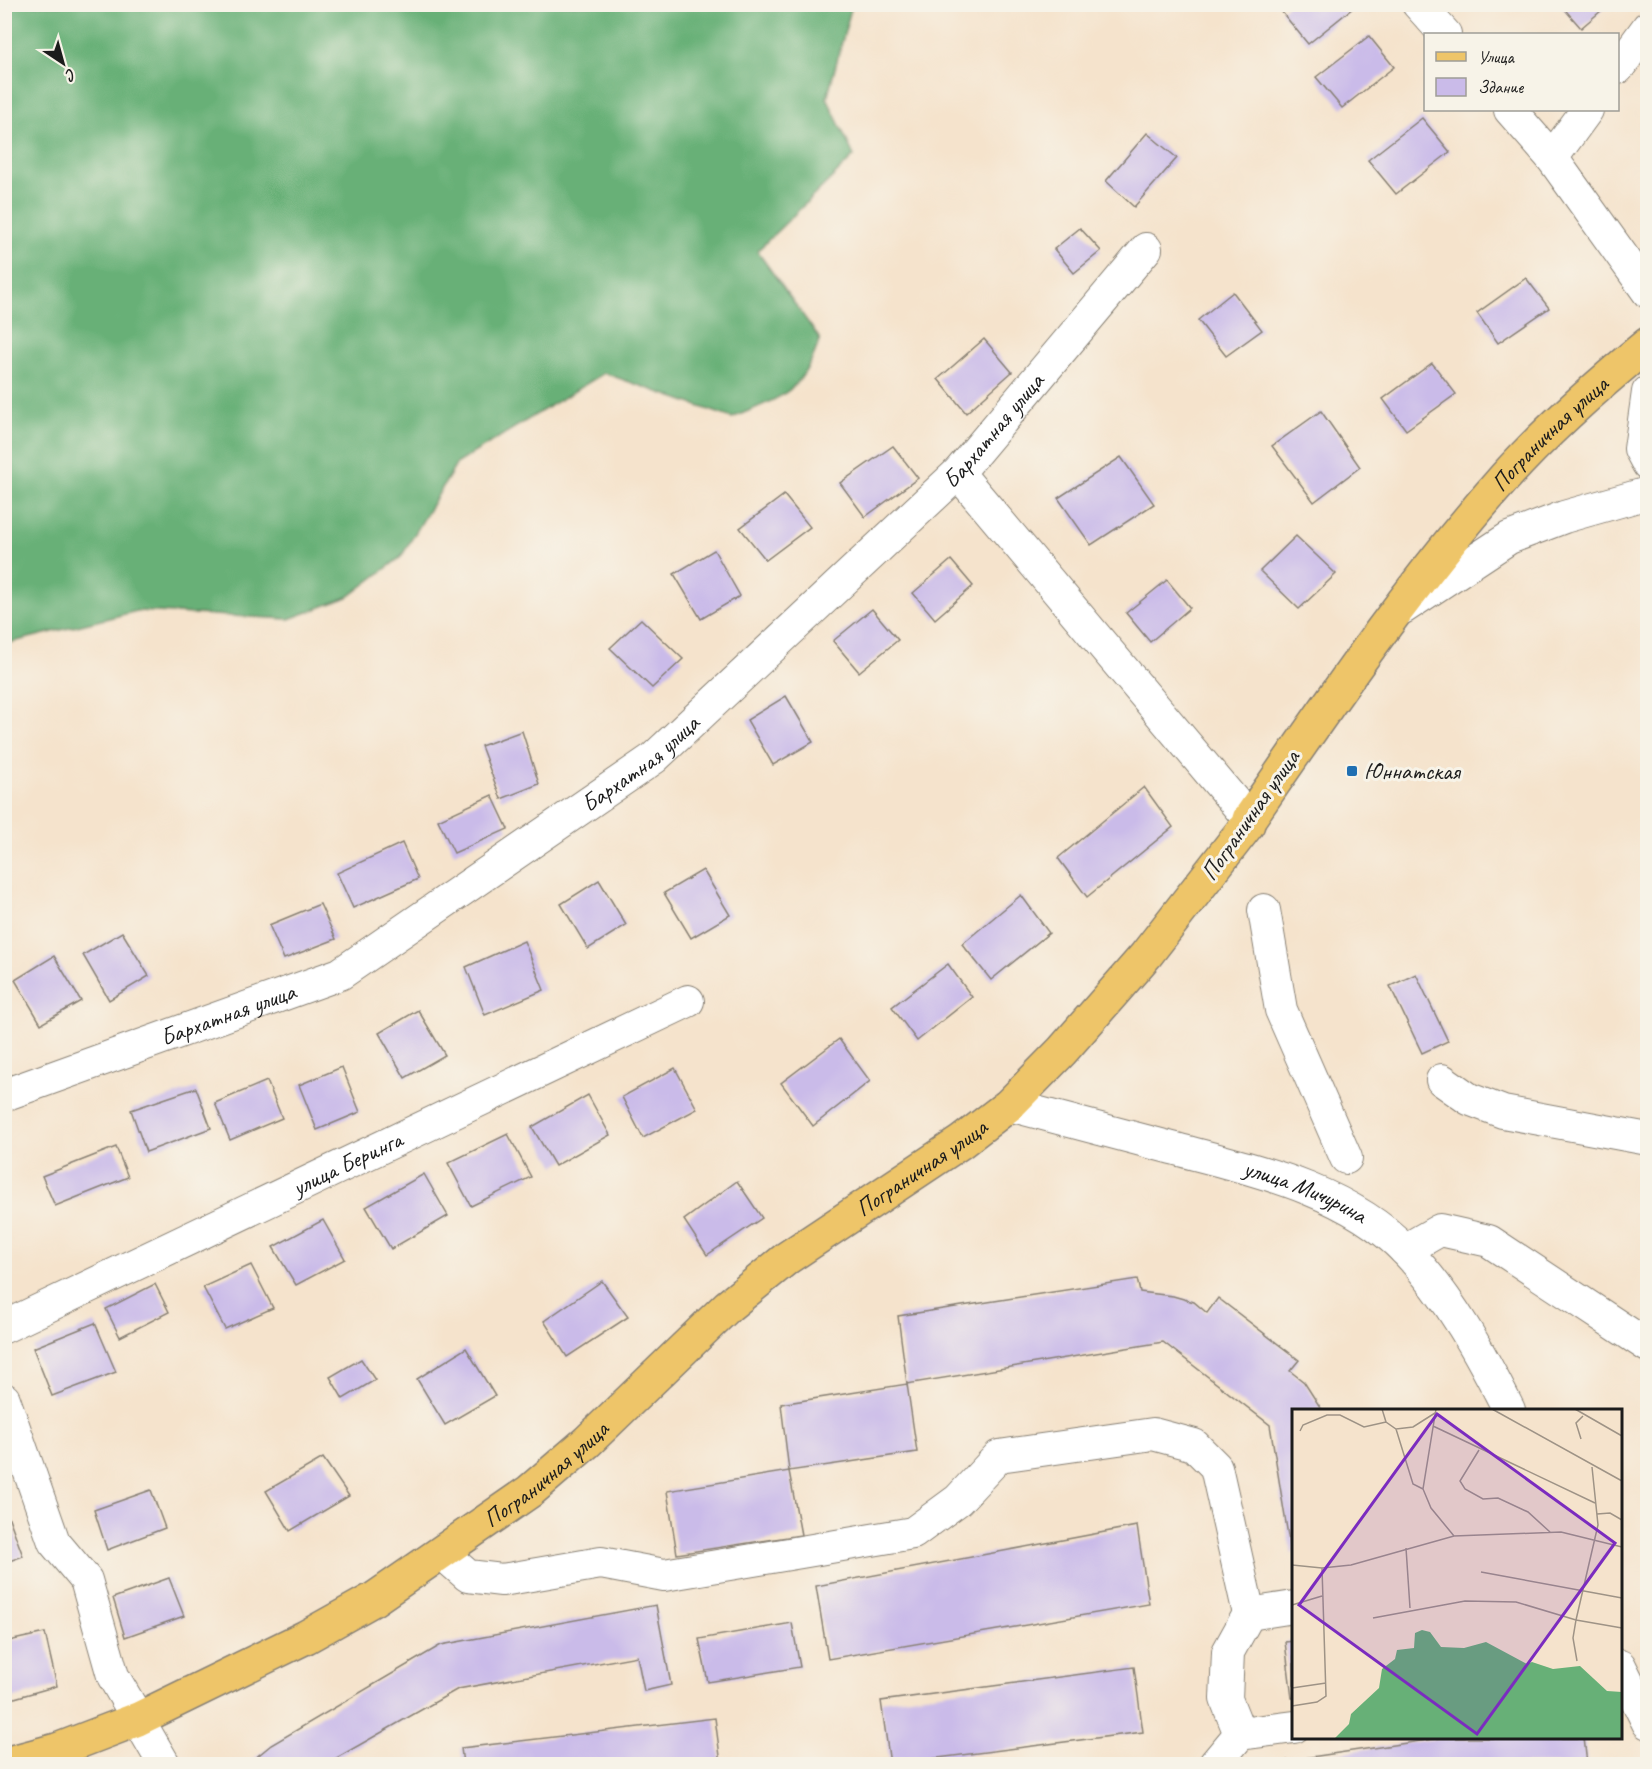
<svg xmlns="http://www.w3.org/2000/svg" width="1652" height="1769" font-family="Caveat,sans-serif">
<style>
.forest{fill:#67b077;stroke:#42664a;stroke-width:1.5}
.building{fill:#cabbe9}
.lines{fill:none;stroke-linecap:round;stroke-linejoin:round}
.minor-casing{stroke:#888074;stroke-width:34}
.major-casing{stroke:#888074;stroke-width:36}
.minor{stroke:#fff;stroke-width:32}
.major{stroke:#eec569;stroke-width:33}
.poi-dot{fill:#1f6fb2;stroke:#f7f3e8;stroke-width:2}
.labels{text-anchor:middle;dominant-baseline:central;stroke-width:6;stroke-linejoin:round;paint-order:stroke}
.street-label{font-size:24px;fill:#1c1c1c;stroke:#f7f3e8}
.poi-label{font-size:24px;fill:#1c1c1c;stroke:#f7f3e8;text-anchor:start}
.inset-road{fill:none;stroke:#9e9386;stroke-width:1.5}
.view{fill:#7b2cbf;fill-opacity:0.15;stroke:#7b2cbf;stroke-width:3}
.inset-edge{fill:none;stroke:#1c1c1c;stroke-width:3}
</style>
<rect width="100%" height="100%" fill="#f7f3e8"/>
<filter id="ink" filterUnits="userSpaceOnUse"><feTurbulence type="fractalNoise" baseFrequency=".0167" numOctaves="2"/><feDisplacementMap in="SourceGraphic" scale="12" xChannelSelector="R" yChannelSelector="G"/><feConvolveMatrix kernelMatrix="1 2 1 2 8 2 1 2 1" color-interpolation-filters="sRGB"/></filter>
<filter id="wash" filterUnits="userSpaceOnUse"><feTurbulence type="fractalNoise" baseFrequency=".008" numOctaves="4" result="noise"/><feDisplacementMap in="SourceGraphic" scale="24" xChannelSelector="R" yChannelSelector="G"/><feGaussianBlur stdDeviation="1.35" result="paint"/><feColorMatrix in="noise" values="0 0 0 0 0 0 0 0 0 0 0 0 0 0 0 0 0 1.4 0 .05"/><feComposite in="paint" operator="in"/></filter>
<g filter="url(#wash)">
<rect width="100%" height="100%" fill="#f5e3cc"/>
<path class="forest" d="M4 5H852L827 98 854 156 757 251 820 339C801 395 782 396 732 418L604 373 457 463 401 557 348 597 289 619 137 611 5 644Z"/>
<g id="blocks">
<g class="building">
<path d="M1289 4H1352L1354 7 1308 44 1281 11Z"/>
<path d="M1560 4H1609L1581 28Z"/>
<path d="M1369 36 1394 67 1342 108 1316 77Z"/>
<path d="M1422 118 1450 152 1396 194 1368 160Z"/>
<path d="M1147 133 1177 158 1134 207 1106 181Z"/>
<path d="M1080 228 1101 251 1074 273 1054 249Z"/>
<path d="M1526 278 1549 308 1498 343 1477 313Z"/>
<path d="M1233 292 1262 330 1226 356 1198 320Z"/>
<path d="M984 339 1012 372 966 413 938 379Z"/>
<path d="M1432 363 1456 394 1406 430 1383 399Z"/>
<path d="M1321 411 1360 467 1314 502 1272 446Z"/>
<path d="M893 446 918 478 865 517 840 483Z"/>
<path d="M1121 457 1154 504 1091 545 1058 498Z"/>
<path d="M784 495 810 527 766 560 740 528Z"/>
<path d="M1296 536 1336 574 1299 609 1260 571Z"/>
<path d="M714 550 740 596 701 619 674 574Z"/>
<path d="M951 560 973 586 935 619 913 593Z"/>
<path d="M1167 580 1190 608 1150 642 1126 613Z"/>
<path d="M872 609 898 640 859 672 833 641Z"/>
<path d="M641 619 683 659 652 688 610 648Z"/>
<path d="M786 696 813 742 773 765 747 720Z"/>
<path d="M522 731 539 784 501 799 481 746Z"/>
<path d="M1144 787 1173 827 1087 897 1058 858Z"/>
<path d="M492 795 508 829 454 853 438 820Z"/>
<path d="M402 843 418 879 353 908 337 873Z"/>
<path d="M703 870 730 915 691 938 664 893Z"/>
<path d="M599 880 626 925 588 949 561 904Z"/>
<path d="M1021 895 1049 933 991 980 962 944Z"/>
<path d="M320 904 336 939 284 959 269 925Z"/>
<path d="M122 932 149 976 109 1000 83 955Z"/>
<path d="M524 941 544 990 485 1015 466 967Z"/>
<path d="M54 956 81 1001 41 1024 15 980Z"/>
<path d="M948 964 972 997 917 1041 892 1007Z"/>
<path d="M1416 974 1448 1041 1422 1053 1390 986Z"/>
<path d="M418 1010 445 1055 405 1078 379 1033Z"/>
<path d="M839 1039 870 1081 813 1126 781 1083Z"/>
<path d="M342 1067 360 1112 317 1130 299 1085Z"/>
<path d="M675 1068 697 1109 643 1138 622 1097Z"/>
<path d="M267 1081 282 1118 230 1140 215 1103Z"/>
<path d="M196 1088 211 1128 146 1152 131 1110Z"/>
<path d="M588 1095 610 1135 555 1166 532 1127Z"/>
<path d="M508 1134 531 1177 471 1206 448 1163Z"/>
<path d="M116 1147 128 1177 55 1206 42 1176Z"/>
<path d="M424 1174 448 1216 391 1249 366 1207Z"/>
<path d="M737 1181 762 1218 707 1255 684 1220Z"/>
<path d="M323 1220 345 1259 296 1285 273 1247Z"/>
<path d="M251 1265 273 1308 225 1329 203 1287Z"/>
<path d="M1137 1279 1140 1292 1173 1296 1194 1302 1207 1313 1218 1298 1299 1360 1290 1371 1304 1382 1322 1410H1294V1553L1291 1554 1270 1425 1163 1342 907 1384 898 1316Z"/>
<path d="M602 1281 628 1317 567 1357 544 1321Z"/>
<path d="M155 1284 169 1312 120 1337 106 1309Z"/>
<path d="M95 1323 116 1372 52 1396 33 1348Z"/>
<path d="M466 1348 495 1396 445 1425 417 1379Z"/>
<path d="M361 1359 375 1380 343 1399 330 1377Z"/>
<path d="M907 1384 917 1452 789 1471 781 1404Z"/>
<path d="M323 1458 349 1496 290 1531 266 1491Z"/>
<path d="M789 1471 801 1535 677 1554 667 1491Z"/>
<path d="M151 1490 165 1528 107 1550 94 1510Z"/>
<path d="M9 1518 23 1556 4 1563V1520Z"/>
<path d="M1137 1526 1149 1604 828 1659 816 1586Z"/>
<path d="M169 1578 184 1616 125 1637 113 1598Z"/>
<path d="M656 1605 671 1685 644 1691 637 1656 458 1689 326 1764H248L271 1745 441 1645Z"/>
<path d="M792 1623 800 1667 708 1682 699 1639Z"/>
<path d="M45 1633 57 1686 11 1699 4 1673V1642Z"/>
<path d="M1294 1641V1698H1292L1285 1642Z"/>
<path d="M1134 1667 1143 1732 890 1764 881 1701Z"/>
<path d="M715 1718 721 1764H463L461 1748Z"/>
<path d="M1441 1738H1584L1587 1764H1263Z"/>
</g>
</g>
</g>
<g filter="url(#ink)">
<use href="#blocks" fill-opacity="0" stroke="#888074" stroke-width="1.5"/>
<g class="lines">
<defs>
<g id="minor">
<path d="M1418 4 1445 34"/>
<path d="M1618 68 1648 27"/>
<path d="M1510 110 1552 158 1648 292"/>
<path d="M1552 158 1587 110"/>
<path d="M1648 392 1640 449 1648 464"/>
<path d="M958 473 1249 819"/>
<path d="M1403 608 1509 538 1564 517 1648 493"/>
<path d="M1264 910 1281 1010 1346 1158"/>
<path d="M1442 1080 1469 1099 1503 1112 1648 1139"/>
<path id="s1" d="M4 1095 340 974 654 758 958 473 1146 249"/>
<path id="s2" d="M1009 1105C1063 1119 1117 1134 1172 1148 1251 1169 1347 1189 1406 1251 1450 1297 1481 1354 1509 1410"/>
<path d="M1405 1250 1440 1230 1489 1241 1648 1346"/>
<path id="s3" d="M4 1327 688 1001"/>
<path d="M4 1399 54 1542 86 1580 113 1676 164 1764"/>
<path d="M443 1554 468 1576 502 1580 601 1563 664 1575 913 1533 958 1500 999 1456 1153 1434 1194 1445 1216 1467 1249 1614 1228 1652 1226 1699 1240 1734"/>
<path d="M1249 1614 1294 1607"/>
<path d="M1620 1666 1648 1723"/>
<path d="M1215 1764 1240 1734 1294 1727"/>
</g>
<g id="major">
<path id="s4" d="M5 1764 57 1750 138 1719 306 1637 374 1599 530 1491 587 1442 728 1306 787 1258 961 1142 1009 1105 1062 1051 1146 955 1248 824 1249 819C1330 702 1410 584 1505 477 1548 429 1598 385 1648 344"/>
</g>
</defs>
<use href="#minor" class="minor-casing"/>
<use href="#major" class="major-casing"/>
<use href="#minor" class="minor"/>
<use href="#major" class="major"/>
</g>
</g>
<rect class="poi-dot" x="1346" y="765" width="12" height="12" rx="3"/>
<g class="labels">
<g class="street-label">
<text stroke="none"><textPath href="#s1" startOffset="1210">Бархатная улица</textPath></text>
<text stroke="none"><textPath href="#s4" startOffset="2076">Пограничная улица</textPath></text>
<text stroke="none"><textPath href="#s1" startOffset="724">Бархатная улица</textPath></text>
<text transform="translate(1250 815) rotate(-55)">Пограничная улица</text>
<text stroke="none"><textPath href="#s1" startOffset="238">Бархатная улица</textPath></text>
<text stroke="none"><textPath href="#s3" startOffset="380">улица Беринга</textPath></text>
<text stroke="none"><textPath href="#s4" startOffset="1104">Пограничная улица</textPath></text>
<text stroke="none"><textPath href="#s2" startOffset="309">улица Мичурина</textPath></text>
<text stroke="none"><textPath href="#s4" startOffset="618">Пограничная улица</textPath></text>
</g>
<g class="poi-label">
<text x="1364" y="771">Юннатская</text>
</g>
</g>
<g transform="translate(1292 1409)">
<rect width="330" height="330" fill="#f5e3cc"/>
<path d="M130 221 138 223 149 238 172 239 194 233 235 255 240 253 261 260 288 257 315 282 330 283V330H42L57 315 59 305 87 279 90 260 103 250 105 241 122 239 123 224Z" fill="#67b077"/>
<path class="inset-road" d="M90 0 94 13 104 20 121 18 143 4M144 0 131 80 139 99 162 127M200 0 330 72M283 0 330 27M141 17 303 94M104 20 121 75 131 80M8 22 11 16 35 6H48L72 18 94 13M289 30 284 14 291 7M187 41 168 72 173 80 191 90 206 89 236 103 258 123M305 105 318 104 330 111M114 139 118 199M0 156 30 159 59 156 162 127 269 123 330 138M189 163 330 189M0 196 30 187M81 209 173 192 224 193 284 211 330 219M285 252 281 229 284 211 306 116 300 58M0 279 34 274M0 297 25 293 34 287 30 159"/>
<path class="view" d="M145 5 323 134 185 325 7 196Z"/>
<rect width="330" height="330" class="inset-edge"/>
</g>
<rect width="1652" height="1769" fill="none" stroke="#f7f3e8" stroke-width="24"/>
<rect x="1424" y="33" width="195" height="78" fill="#f7f3e8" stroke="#9f9d96" stroke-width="1.5"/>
<rect x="1436" y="52" width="30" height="9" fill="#eec569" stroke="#9f9d96" stroke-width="1.5"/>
<text x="1478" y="63" font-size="18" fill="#1c1c1c">Улица</text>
<rect x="1436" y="78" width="30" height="18" fill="#cabbe9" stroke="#9f9d96" stroke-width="1.5"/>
<text x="1478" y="93" font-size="18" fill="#1c1c1c">Здание</text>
<g transform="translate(63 63) rotate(144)" stroke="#f7f3e8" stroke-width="4.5" paint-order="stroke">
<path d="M0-4.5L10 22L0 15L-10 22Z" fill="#1c1c1c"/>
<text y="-9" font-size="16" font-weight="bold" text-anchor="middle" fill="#1c1c1c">С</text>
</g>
</svg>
